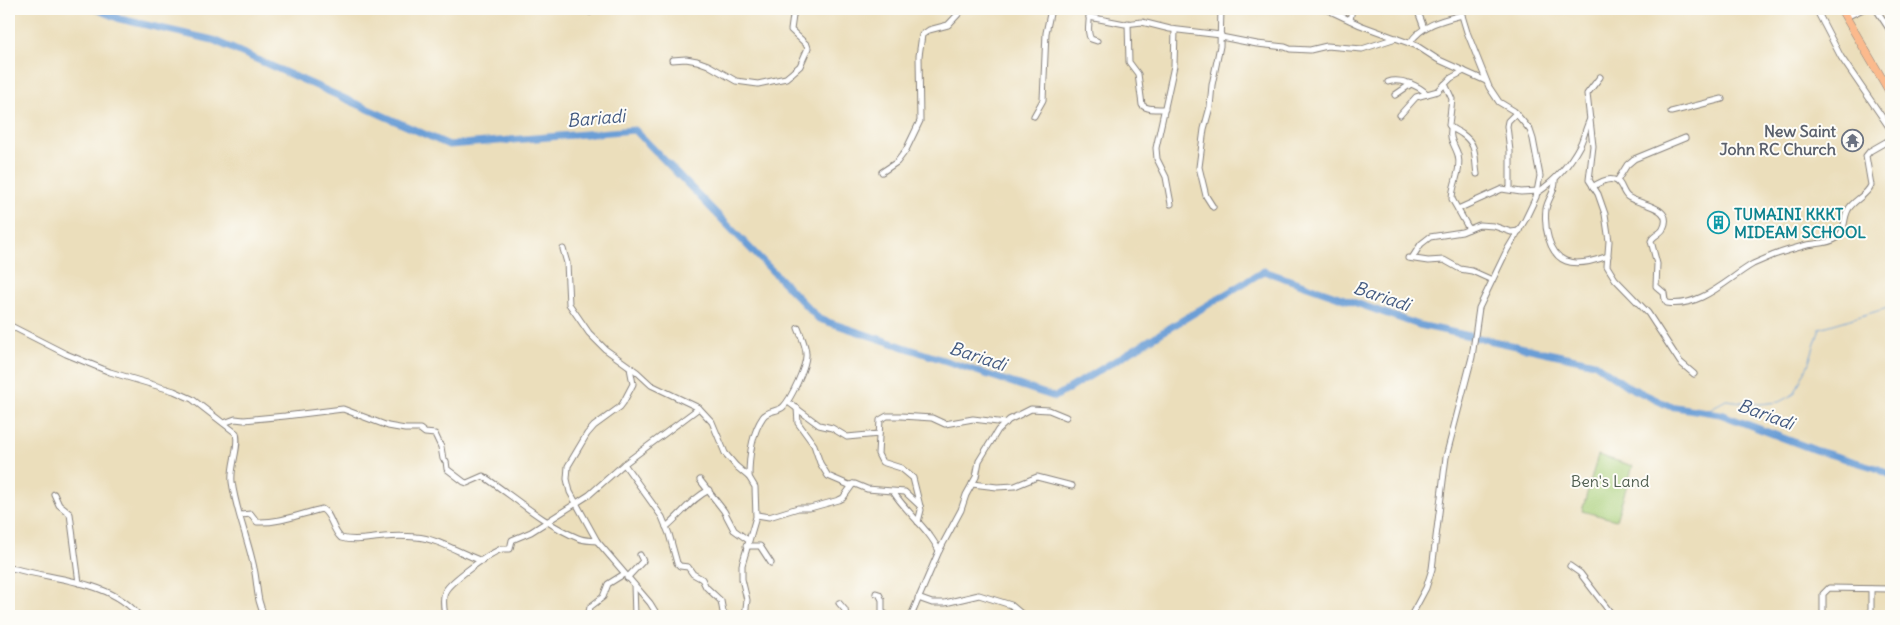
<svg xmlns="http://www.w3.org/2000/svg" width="1900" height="625" font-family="Delius,sans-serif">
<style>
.green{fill:#a8cf79;stroke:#65785a}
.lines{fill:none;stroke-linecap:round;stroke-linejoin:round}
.stream{stroke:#6b9ed6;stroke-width:1}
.river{stroke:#6b9ed6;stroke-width:7}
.minor-casing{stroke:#86807b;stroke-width:7}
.highway-casing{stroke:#86807b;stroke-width:9}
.minor{stroke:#fff;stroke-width:5}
.highway{stroke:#fbba8d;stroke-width:8}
.labels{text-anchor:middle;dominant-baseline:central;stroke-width:4;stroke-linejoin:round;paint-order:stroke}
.worship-label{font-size:16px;font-weight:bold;fill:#5b616d;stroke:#fdfcf7;text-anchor:end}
.culture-label{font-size:16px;font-weight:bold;fill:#0d838f;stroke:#fdfcf7;text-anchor:start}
.park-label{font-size:16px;fill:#515f51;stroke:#fdfcf7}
.water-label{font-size:18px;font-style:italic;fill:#435a81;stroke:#fdfcf7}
</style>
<rect width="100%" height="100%" fill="#fdfcf7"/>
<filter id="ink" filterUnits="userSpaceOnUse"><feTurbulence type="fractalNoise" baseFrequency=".02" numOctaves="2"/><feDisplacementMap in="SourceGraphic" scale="10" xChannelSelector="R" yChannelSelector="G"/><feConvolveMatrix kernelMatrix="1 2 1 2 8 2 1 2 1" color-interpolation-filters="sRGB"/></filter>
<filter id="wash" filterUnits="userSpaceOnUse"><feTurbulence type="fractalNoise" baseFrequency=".0096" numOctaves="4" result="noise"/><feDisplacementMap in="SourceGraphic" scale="20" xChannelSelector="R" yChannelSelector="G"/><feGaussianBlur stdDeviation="1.12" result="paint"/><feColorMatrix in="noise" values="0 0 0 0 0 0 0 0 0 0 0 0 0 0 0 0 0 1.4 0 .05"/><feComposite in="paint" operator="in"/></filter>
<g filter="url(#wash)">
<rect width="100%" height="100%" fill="#ebdebb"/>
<path class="green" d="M1598 455 1633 466 1616 520 1582 511Z"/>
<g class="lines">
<path class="stream" d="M1706 411 1726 400 1760 404 1779 402 1794 394 1808 365 1820 328 1891 307"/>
<path class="river" d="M96 9 120 19 213 40 449 145 635 130 819 319 1055 397 1264 271 1419 325 1594 363 1627 386 1669 406 1720 414 1815 450 1876 468 1891 475"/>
</g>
</g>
<g filter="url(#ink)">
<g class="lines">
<defs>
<g id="minor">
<path d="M1088 9C1092 18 1085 31 1091 39L1097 41"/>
<path d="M1326 9 1360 25 1417 46 1437 59 1486 81"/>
<path d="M1417 9 1424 28"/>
<path d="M1816 9 1841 57 1891 130"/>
<path d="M1876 9 1891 32"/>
<path d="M590 12 592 9"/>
<path d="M1089 17 1125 24 1142 22 1170 29 1221 35"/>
<path d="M1846 17 1863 9"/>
<path d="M1350 20 1352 9"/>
<path d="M1128 23 1129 62 1138 74 1142 105C1147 110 1158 109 1165 109"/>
<path d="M1221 37 1257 44 1285 47 1290 49 1310 50 1327 46 1362 49 1396 38"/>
<path d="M1410 43C1421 25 1442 20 1462 15"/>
<path d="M672 60 686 59 697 61 708 65 736 81 758 84 786 78 792 73 800 66 808 48 807 45 791 30 794 9"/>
<path d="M1600 77 1587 94 1593 146 1589 180 1598 194 1605 214 1609 241 1607 266 1615 279 1648 313 1680 362 1694 374"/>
<path d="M1388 82C1400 78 1418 85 1427 94"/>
<path d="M1445 84 1452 99 1449 125C1452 130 1457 130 1462 134 1478 145 1474 157 1477 174"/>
<path d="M1395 95 1411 84"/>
<path d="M1671 112 1722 99"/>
<path d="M1400 115 1416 97 1438 91 1451 78 1464 71"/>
<path d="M1034 116 1043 100 1046 33 1051 9"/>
<path d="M1451 129C1449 140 1455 145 1458 155 1462 171 1452 184 1452 199L1469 229"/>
<path d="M882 172 897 162 906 150 920 121 919 56 922 35 929 30 948 25 963 9"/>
<path d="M1555 180C1556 191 1548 198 1546 209 1544 225 1548 254 1566 261 1578 266 1597 260 1608 256"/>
<path d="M1617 181 1627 165 1634 159 1685 138"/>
<path d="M1593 187C1598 183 1607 178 1614 180 1622 181 1622 193 1628 197 1639 205 1675 206 1663 229 1661 233 1655 235 1652 239L1651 241 1657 264 1656 286 1664 293 1665 300 1667 303C1701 308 1727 279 1753 264 1760 261 1767 258 1774 255 1785 251 1796 248 1807 245 1817 243 1828 244 1837 238 1846 231 1843 219 1848 210 1853 200 1867 196 1871 185L1866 156 1870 151 1891 139"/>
<path d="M1510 189V151L1507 126 1508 121 1516 113"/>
<path d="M1537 193C1555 181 1570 164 1580 145 1584 137 1586 127 1590 119"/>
<path d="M1171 204 1166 177 1157 159 1156 148 1174 66 1175 30"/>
<path d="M1213 207 1206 196 1199 167 1204 129 1210 107 1212 85 1220 46 1221 9"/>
<path d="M1458 209 1502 189 1521 192 1538 191"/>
<path d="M563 249 567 263 569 304 589 333 605 349 637 372 651 385 699 408 712 422 725 453 736 466 749 477 755 487 756 517 742 565V579L747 600 745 616"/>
<path d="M1408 258 1428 261 1444 260 1460 269 1472 271 1492 280"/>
<path d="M1412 258 1421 244 1430 237 1462 232 1479 225 1494 226 1511 232 1519 231"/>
<path d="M9 325 66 354 110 372 174 391 192 399 236 433C240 446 230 466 232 482 236 511 248 539 254 568 258 585 256 601 265 616"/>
<path d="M630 368 633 384 623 403 620 407 594 426 587 434 568 466 567 479 570 492 597 541 650 603 658 616"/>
<path d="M788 402 819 425 832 428 847 437 879 434"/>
<path d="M797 408 798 423 814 445 820 463 828 476 849 485 855 484 867 489 905 492 920 506"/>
<path d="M224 423 235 419 244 420 285 416 343 409 388 426 405 429H420L425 433 435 434 441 447 443 459 446 461 447 469 464 482 467 483 483 476C514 497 544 524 578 538 584 541 591 540 597 541"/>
<path d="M624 464 662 517 669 534 677 563 680 566 688 567 693 574 702 579 706 587 721 601 723 612 727 616"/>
<path d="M749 477C749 458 752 433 763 417 768 410 777 412 783 407 791 399 807 365 806 354 806 345 801 336 798 328"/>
<path d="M700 480 724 511 734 530 748 540"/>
<path d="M972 484 997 487 1015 486 1037 477 1072 486"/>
<path d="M894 493C907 513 929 529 939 551"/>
<path d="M54 494 59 505 70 514 79 583"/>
<path d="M241 515 251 514 257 522C280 523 300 514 322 509 332 515 332 530 341 538 355 542 370 538 384 537 395 536 405 536 416 537 436 538 462 554 482 561"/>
<path d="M757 515 769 517 798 508H810L839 500 843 498 853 484"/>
<path d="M918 522 921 510 913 478 901 468 882 462 878 454 880 420 887 416H901L932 418 945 424 973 419 1006 423"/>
<path d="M666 527C682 514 691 499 709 490"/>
<path d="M746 546H760L771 563"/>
<path d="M1570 566 1580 573 1613 616"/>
<path d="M9 568 16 569C56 580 112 581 139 616"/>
<path d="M627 578 643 561 640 555"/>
<path d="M634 585 635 616"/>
<path d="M1871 589V616"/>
<path d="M876 593 879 594 882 600V612L888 616"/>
<path d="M918 598 932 603H945L979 595 1011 605 1024 616"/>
<path d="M839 603 845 610 846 616"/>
<path d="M445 616C444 609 442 600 445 592 449 582 491 552 502 549 504 549 507 549 510 549L512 540 531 532 589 495 624 464 699 408"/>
<path d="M588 616 590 607 603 597 608 584 624 574"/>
<path d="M911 616 939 551 961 510 966 495 976 477 979 461 998 430 1009 420 1031 409 1049 410 1066 417"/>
<path d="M1411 616 1426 588 1432 569 1446 457 1472 357 1479 308 1507 250 1525 220 1536 197 1540 176 1533 139 1530 130 1514 111 1499 102 1489 87 1467 32 1460 9"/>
<path d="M1823 616V594L1829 588 1891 589"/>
</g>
<path id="highway" d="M1841 9 1891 94"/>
</defs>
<use href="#minor" class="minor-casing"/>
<use href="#highway" class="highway-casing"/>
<use href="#minor" class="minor"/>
<use href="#highway" class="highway"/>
</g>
</g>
<defs>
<symbol id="temple-ring" viewBox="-11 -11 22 22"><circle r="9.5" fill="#fdfcf7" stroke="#6b7280" stroke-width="1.5"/><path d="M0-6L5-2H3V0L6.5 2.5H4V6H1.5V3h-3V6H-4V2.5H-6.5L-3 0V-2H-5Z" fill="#6b7280"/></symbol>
<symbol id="building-ring" viewBox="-11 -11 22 22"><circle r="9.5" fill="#fdfcf7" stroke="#0f9aa8" stroke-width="1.5"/><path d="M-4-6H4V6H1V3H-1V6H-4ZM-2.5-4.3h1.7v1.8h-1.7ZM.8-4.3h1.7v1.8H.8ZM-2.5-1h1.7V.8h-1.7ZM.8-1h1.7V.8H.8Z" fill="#0f9aa8"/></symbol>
</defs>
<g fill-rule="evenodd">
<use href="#temple-ring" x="1840" y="128" width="25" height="25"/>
<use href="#building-ring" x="1706" y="210" width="25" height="25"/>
</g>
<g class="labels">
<g class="worship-label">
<text x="1836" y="131">New Saint<tspan x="1836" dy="18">John RC Church</tspan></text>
</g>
<g class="culture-label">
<text x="1734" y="214">TUMAINI KKKT<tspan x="1734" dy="18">MIDEAM SCHOOL</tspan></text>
</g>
<g class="park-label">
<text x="1610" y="481">Ben's Land</text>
</g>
<g class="water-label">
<text transform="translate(596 118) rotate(-5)">Bariadi</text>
<text transform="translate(1382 296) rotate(19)">Bariadi</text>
<text transform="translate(978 356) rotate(18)">Bariadi</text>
<text transform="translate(1766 414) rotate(20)">Bariadi</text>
</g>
</g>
<rect width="1900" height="625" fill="none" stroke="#fdfcf7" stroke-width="30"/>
</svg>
